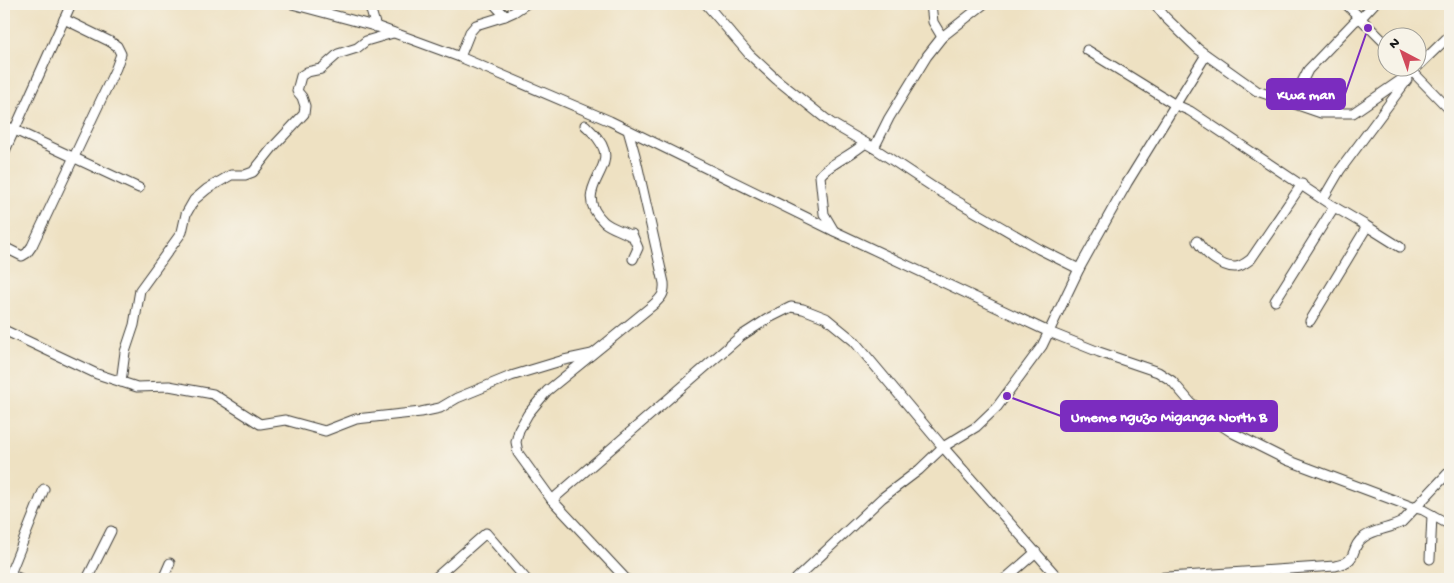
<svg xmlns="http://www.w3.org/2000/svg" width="1454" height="583" font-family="'Gochi Hand',sans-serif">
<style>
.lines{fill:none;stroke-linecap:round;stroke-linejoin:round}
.minor-casing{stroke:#3c3a35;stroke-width:11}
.minor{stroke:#fff;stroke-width:9}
.leader{fill:none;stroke:#7b2cbf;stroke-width:2}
.callout-dot{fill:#7b2cbf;stroke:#f7f3e8;stroke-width:2}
.callout{fill:#7b2cbf;stroke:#7b2cbf;stroke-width:2}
.callout-label{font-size:15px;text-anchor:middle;font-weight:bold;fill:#fff}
</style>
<rect width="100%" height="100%" fill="#f7f3e8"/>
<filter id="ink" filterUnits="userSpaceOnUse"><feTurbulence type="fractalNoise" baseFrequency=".02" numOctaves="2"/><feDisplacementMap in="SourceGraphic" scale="10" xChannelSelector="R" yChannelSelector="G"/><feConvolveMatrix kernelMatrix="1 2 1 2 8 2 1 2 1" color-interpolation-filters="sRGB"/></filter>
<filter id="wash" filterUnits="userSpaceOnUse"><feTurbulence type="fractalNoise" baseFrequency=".0096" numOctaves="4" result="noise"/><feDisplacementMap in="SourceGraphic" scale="20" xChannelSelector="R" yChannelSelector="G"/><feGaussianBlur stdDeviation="1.12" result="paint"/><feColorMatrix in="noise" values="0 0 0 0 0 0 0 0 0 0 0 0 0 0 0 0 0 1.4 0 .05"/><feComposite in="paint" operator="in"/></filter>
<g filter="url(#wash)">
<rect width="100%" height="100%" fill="#eee1c2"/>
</g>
<g filter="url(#ink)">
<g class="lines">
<defs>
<g id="minor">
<path d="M292 4 378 27 460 57 610 121 834 231 1049 332 1099 352 1158 372 1172 381 1190 402 1213 420 1233 433 1287 460 1415 508 1423 510 1450 525"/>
<path d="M369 4 376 27"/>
<path d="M494 4 505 16"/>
<path d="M706 4 749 54 776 79 831 123 874 148 936 189 1039 249 1079 269"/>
<path d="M931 4 933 22 942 37"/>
<path d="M1155 4 1165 17 1198 49 1257 91 1321 113H1353L1411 73 1450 35"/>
<path d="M1346 4 1386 44"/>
<path d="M1087 50 1174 104 1190 111 1331 205 1365 225V230L1310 321"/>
<path d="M460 57 470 32 476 25 505 16 514 12 526 4"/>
<path d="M1410 69 1450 110"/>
<path d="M1301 84 1308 70 1355 21 1361 18 1374 4"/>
<path d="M4 125 139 188"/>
<path d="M585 125C593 133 601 140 604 150 611 173 572 192 604 222 611 228 621 230 629 235L632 234 638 248 633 259"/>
<path d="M874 148 889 118 927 56 942 37 984 4"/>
<path d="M4 153 71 4"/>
<path d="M1323 199 1340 170 1407 80"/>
<path d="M1365 225 1400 247"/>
<path d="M834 231 824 214 820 176C826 166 854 154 865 143"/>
<path d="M1197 241C1204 253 1222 268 1236 267 1242 266 1247 262 1251 259L1302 184"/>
<path d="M4 247 22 256 27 253 32 246 116 68 121 54 117 46 109 41 64 19"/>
<path d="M1275 301 1334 207"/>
<path d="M4 330 97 374 137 387 169 386 213 394 260 424 285 420 325 431 356 419 421 412 440 408 457 398 511 376 564 360 592 354"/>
<path d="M121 382 125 352 134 325 140 290 182 232 186 214 194 200 207 189 231 175H245L253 172 273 147 304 114 305 106 302 97 297 91 301 76 307 72 321 69 338 54 357 48 366 41 393 33"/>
<path d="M552 500 741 336 769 318 791 307 803 309 826 318 854 341 943 447 1059 579"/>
<path d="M1430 559 1432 515"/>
<path d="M10 574 21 579"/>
<path d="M6 579 10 574 44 489"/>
<path d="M87 579 111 531"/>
<path d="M163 579 170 563"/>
<path d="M434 579 486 533 526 579"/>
<path d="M626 579 552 500 518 453 516 442 519 430 528 414 547 391 653 305C661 298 665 294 664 283L635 155 628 130"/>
<path d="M796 579 882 498 919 470 943 447 976 427 997 407 1042 346 1079 269 1127 183 1206 55"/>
<path d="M1005 579 1036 552"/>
<path d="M1138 579 1335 566C1361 561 1348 548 1364 537 1375 529 1390 529 1402 522L1450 471"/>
</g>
</defs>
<use href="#minor" class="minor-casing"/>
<use href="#minor" class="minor"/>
</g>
</g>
<path class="leader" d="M1368 28L1345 94M1007 396L1061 416"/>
<g class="callout-dot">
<circle cx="1368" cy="28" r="5"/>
<circle cx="1007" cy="396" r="5"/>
</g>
<g class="callout">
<rect x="1267" y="79" width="78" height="30" rx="5"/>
<rect x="1061" y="401" width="216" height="30" rx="5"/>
</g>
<g class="callout-label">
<text x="1306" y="99">Kwa man</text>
<text x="1169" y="421">Umeme nguzo Miganga North B</text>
</g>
<rect width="1454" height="583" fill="none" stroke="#f7f3e8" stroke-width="20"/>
<g transform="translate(1402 52) rotate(319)"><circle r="24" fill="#f7f3e8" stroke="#9f9d96"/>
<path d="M0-4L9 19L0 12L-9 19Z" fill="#d1495b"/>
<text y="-8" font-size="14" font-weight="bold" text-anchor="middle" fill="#1c1c1c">N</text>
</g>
</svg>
